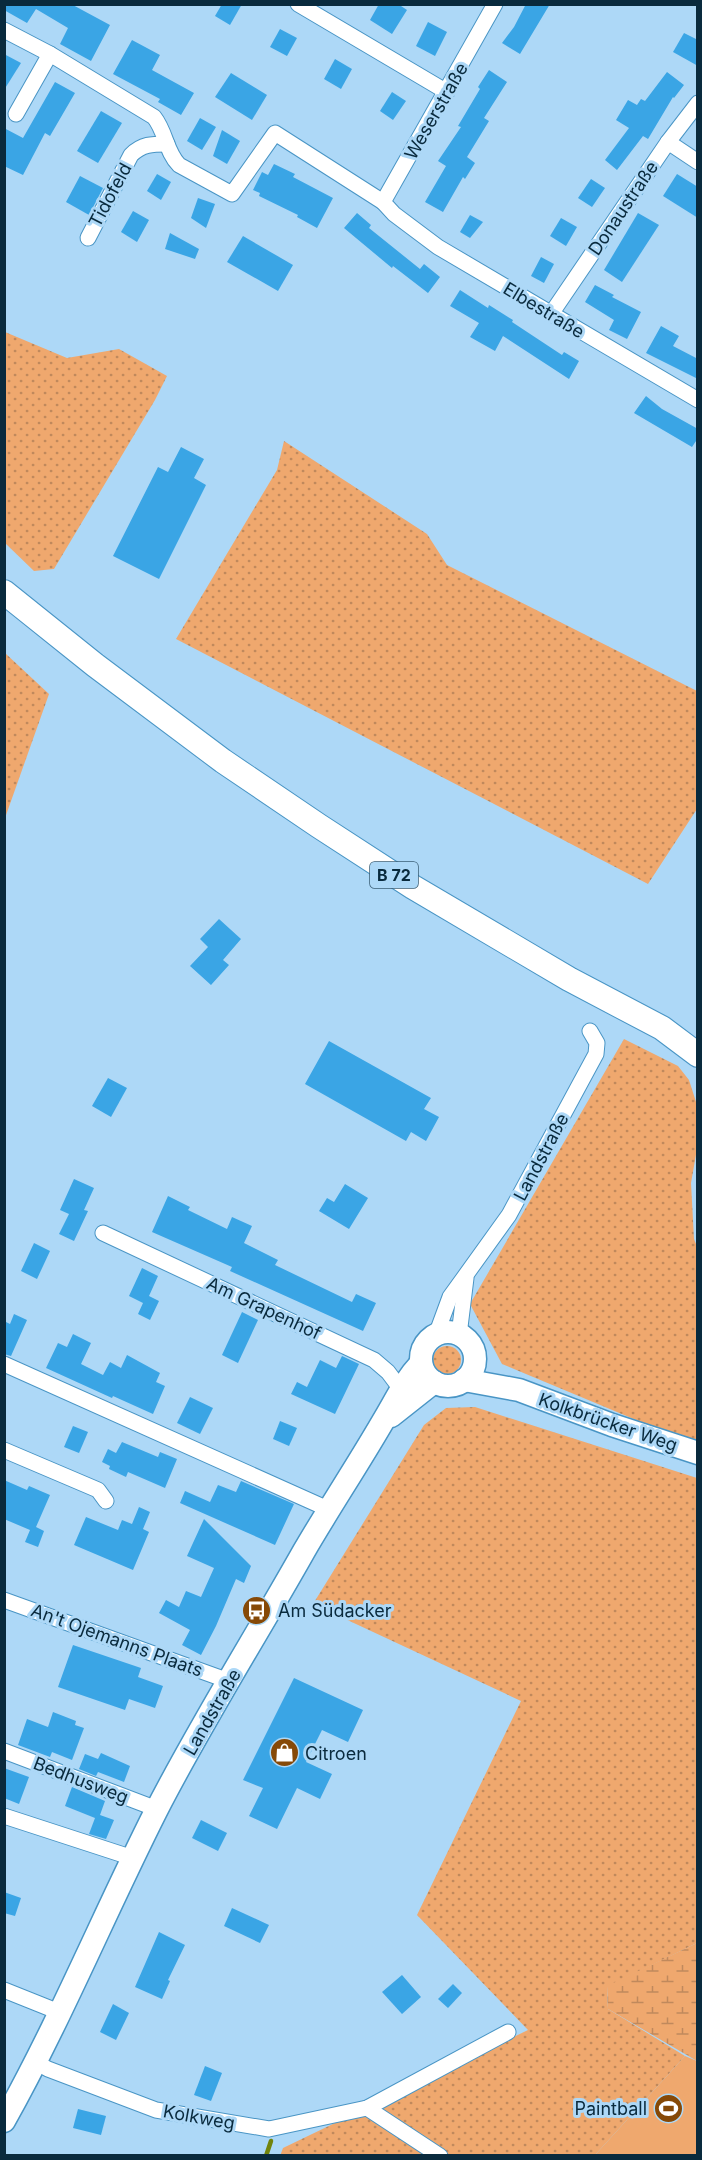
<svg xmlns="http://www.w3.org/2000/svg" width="702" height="2160" font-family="Inter,sans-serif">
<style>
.grass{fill:url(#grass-dots)}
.wetland{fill:url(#wetland-marsh)}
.park{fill:#efa86e}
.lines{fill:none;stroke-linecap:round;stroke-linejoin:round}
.stream{stroke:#72840b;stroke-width:4.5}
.building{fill:#3aa5e5}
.street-casing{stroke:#4995c5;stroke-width:17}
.secondary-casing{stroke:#4995c5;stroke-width:25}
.primary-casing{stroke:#4995c5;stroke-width:26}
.street{stroke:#fff;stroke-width:15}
.secondary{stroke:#fff;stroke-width:22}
.primary{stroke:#fff;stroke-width:24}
.labels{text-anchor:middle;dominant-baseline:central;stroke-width:6;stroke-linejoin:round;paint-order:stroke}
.shield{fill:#add8f7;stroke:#3a5e75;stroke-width:1.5}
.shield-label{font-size:16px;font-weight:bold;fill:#092a3d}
.street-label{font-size:18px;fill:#092a3d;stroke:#add8f7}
.poi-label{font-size:18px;fill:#092a3d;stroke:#add8f7;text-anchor:start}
</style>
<defs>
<pattern id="grass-dots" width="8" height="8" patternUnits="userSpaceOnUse" patternTransform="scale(1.5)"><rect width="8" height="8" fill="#efa86e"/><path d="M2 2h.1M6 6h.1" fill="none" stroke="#c0895c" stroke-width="1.8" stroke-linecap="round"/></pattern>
<pattern id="wetland-marsh" width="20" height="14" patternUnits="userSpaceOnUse" patternTransform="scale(1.5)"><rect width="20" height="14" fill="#efa86e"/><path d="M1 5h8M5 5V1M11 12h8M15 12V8" fill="none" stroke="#c0895c"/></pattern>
</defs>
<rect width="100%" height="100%" fill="#add8f7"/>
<g class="grass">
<path d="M5 332 67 358 119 349 167 376 155 400 54 569 34 571 5 543Z"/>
<path d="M284 441 427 534 447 565 697 691V809L648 884 176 639 277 470Z"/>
<path d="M5 653 49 694 5 818Z"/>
<path d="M624 1039 678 1066 689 1080 698 1108 697 1149 691 1183 694 1239 698 1249 697 1442 684 1440 502 1364 470 1304Z"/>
<circle cx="447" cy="1360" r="14"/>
<path d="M475 1407 697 1478V1943L607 1987 608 2009 685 2056 595 2155 280 2156 283 2148 528 2030 417 1915 521 1701 313 1604 424 1425 446 1408Z"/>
</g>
<path class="wetland" d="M697 1943V2061L608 2009 607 1986Z"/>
<path class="park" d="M685 2056 697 2061V2155H595Z"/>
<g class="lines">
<path class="stream" d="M266 2156 271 2141"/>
</g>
<g class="building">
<path d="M4 4H71L110 25 91 61 60 44 68 28 36 9 27 23 4 10Z"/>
<path d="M222 4H242L230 25 215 16Z"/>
<path d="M379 4H398L407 10 392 34 370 20Z"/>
<path d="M526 4H550L520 54 502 43 514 27Z"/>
<path d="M428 22 447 32 435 56 416 46Z"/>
<path d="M280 29 297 38 287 56 270 47Z"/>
<path d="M684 33 698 40V66L673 52Z"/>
<path d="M132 40 160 55 152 70 194 93 181 115 158 102 160 99 113 74Z"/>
<path d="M4 54 21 63 4 90Z"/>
<path d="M335 59 352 69 341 89 324 79Z"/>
<path d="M489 70 507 82 484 118 489 121 467 157 475 163 465 179 463 177 443 212 425 202 446 166 438 161 461 127 458 126 480 89 478 87Z"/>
<path d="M667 72 684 85 674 98 673 97 648 139 643 136 617 170 605 160 629 128 616 120 628 100 637 105 641 99 645 101Z"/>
<path d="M231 73 267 95 252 120 215 97Z"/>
<path d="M55 82 75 93 50 136 45 133 23 175 4 166V128L23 138Z"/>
<path d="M392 92 406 101 393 120 380 111Z"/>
<path d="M101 111 122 123 98 163 77 151Z"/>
<path d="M200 118 216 127 202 150 187 141Z"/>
<path d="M222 130 240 141 227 164 213 156Z"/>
<path d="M274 164 295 174 293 177 333 198 317 228 297 217 298 215 259 196 260 193 253 190 262 172 268 175Z"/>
<path d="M157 174 171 182 161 200 147 191Z"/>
<path d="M677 174 698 187V218L663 196Z"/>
<path d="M80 176 103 188 89 215 66 202Z"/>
<path d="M591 179 605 188 592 207 578 198Z"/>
<path d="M198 198 215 204 206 228 191 218Z"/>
<path d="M133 211 149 220 137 242 121 232Z"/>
<path d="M357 213 371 225 369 228 420 269 424 264 440 277 428 293 393 266 392 268 344 228Z"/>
<path d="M638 213 659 225 622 282 604 270Z"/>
<path d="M470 215 483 222 470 238 460 232Z"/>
<path d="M561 218 577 227 566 246 550 236Z"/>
<path d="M170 233 199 249 195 259 165 249Z"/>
<path d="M243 236 293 265 278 291 227 262Z"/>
<path d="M541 257 554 264 544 283 531 276Z"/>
<path d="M595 285 614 295 612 297 641 312 627 339 609 330 614 320 585 302Z"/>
<path d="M460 290 488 308 489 305 513 320 512 322 562 355 564 352 579 361 569 379 503 336 495 351 470 337 479 323 450 306Z"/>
<path d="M661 326 679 336 673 346 698 359V379L646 353Z"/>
<path d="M646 396 662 409 698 429V438L692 447 634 413Z"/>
<path d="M181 447 204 459 194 478 206 485 159 579 113 556 158 467 168 472Z"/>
<path d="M219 919 241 939 223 960 229 965 211 985 190 966 208 947 200 939Z"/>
<path d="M329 1041 431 1098 424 1109 439 1117 426 1141 411 1132 406 1141 305 1084Z"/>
<path d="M108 1078 127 1088 111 1117 92 1106Z"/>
<path d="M74 1179 94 1188 84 1210 88 1211 74 1241 59 1234 69 1214 60 1210Z"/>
<path d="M345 1184 368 1198 349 1229 319 1211 327 1198 334 1202Z"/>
<path d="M168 1196 190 1207 188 1210 227 1229 232 1217 252 1226 244 1243 278 1260 275 1265 352 1302 356 1294 376 1303 363 1331 230 1271 232 1267 152 1232Z"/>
<path d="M34 1243 50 1251 37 1279 21 1271Z"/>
<path d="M142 1268 158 1276 149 1296 159 1301 150 1320 138 1314 143 1303 129 1296Z"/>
<path d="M242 1312 258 1320 238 1363 222 1355Z"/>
<path d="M14 1314 27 1320 11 1356 4 1354V1321L10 1324Z"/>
<path d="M73 1334 91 1343 81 1364 103 1375 110 1362 121 1368 127 1355 160 1373 156 1382 165 1386 153 1414 113 1396 112 1398 46 1368 58 1343 67 1347Z"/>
<path d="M342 1356 359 1364 335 1414 291 1394 297 1382 307 1387 320 1360 336 1368Z"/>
<path d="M190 1397 213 1408 200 1434 177 1423Z"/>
<path d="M280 1421 297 1428 289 1446 273 1439Z"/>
<path d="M73 1426 88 1432 79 1453 64 1447Z"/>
<path d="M122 1442 158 1457 160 1452 177 1459 165 1488 128 1472 126 1477 109 1469 110 1466 102 1462 108 1449 116 1453Z"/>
<path d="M4 1480 27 1490 29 1486 50 1495 36 1527 44 1531 38 1547 25 1542 30 1530 4 1519Z"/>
<path d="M241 1481 294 1504 275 1545 180 1503 185 1491 210 1502 218 1485 236 1492Z"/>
<path d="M139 1507 150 1512 143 1529 149 1532 133 1570 74 1545 86 1517 118 1530 122 1520 132 1524Z"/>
<path d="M204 1519 251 1566 244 1583 236 1579 216 1626 201 1655 182 1645 190 1630 159 1613 166 1600 179 1607 186 1591 201 1597 214 1568 187 1556Z"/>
<path d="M73 1645 141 1668 138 1677 163 1686 155 1708 129 1699 125 1710 58 1687Z"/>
<path d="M294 1678 363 1710 348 1742 322 1730 306 1762 332 1774 320 1799 297 1788 277 1829 249 1816 263 1788 243 1780Z"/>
<path d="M53 1712 76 1721 75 1725 84 1728 72 1760 52 1752 50 1757 18 1745 27 1719 48 1727Z"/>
<path d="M101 1753 130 1766 124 1782 98 1772 96 1776 79 1769 85 1754 98 1759Z"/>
<path d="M4 1768 29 1777 19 1804 4 1798Z"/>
<path d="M72 1787 105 1801 100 1815 114 1820 106 1839 89 1834 95 1818 65 1806Z"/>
<path d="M201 1820 227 1833 218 1851 192 1838Z"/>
<path d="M4 1892 21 1898 15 1916 4 1913Z"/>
<path d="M232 1908 269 1925 260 1943 224 1926Z"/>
<path d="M159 1932 185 1945 168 1980 170 1981 162 1999 135 1987Z"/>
<path d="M402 1975 421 1997 402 2014 382 1992Z"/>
<path d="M453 1984 462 1993 448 2008 438 1999Z"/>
<path d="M113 2004 129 2013 116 2040 100 2032Z"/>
<path d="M205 2066 222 2073 211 2101 194 2095Z"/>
<path d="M78 2109 106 2116 101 2135 73 2128Z"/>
</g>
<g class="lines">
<defs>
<g id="street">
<path d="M298 4 447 92"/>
<path d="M495 4 383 202 394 214 438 247 698 400"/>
<path d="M4 30 50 54 154 117C166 132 166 152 179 165L232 194 275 133 383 202"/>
<path d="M16 114 50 54"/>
<path d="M668 142 698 162"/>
<path d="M88 238 131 155C142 144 152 144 167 144"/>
<path d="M551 314 668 142 698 103"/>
<path d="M103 1233 374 1360 388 1372 406 1396"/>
<path d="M436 1335 450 1297 509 1215 596 1054 597 1043 590 1031"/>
<path d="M459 1335 466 1278"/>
<path d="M4 1364 328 1509"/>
<path d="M4 1450 98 1490 106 1501"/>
<path d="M4 1600 229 1681"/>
<path d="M4 1751 157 1809"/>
<path d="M4 1816 133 1858"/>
<path d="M4 1990 59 2012"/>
<path d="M37 2063 48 2069 156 2110 269 2129 367 2108 508 2032"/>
<path d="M367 2108 440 2156"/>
</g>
<g id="secondary">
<circle cx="448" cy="1359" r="27"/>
<path d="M464 1380 519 1390 612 1425 698 1453"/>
<path d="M391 1416 434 1382"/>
<path d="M4 2121C60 2021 104 1914 156 1811 201 1723 255 1638 304 1551 329 1508 357 1466 382 1423 395 1402 404 1381 421 1363"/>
</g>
<path id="primary" d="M4 592 95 665 223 761 319 826 413 887 569 979 662 1028 698 1055"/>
</defs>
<use href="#street" class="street-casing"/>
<use href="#secondary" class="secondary-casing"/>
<use href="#primary" class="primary-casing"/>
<use href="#street" class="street"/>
<use href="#secondary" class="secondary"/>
<use href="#primary" class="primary"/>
</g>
<defs>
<symbol id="bus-disc" viewBox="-11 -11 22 22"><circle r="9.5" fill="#864907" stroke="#add8f7"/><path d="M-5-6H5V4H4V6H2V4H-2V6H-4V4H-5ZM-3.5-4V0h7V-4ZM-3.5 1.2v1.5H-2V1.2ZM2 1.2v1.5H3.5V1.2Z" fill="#fff"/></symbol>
<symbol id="shop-disc" viewBox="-11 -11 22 22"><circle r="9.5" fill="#864907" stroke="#add8f7"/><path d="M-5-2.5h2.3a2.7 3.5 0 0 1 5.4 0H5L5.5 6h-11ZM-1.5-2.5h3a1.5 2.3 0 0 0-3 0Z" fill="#fff"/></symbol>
<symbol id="stadium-disc" viewBox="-11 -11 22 22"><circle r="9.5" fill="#864907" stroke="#add8f7"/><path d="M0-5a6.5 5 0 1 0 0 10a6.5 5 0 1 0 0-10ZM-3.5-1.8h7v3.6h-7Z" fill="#fff"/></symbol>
</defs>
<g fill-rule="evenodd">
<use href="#bus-disc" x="240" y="1594" width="33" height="33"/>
<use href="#shop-disc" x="268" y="1736" width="33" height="33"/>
<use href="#stadium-disc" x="652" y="2092" width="33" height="33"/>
</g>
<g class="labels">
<rect class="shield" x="370" y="862" width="48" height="26" rx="4.5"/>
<g class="shield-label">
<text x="394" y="875">B 72</text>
</g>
<g class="street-label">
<text transform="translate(436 111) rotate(-60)">Weserstraße</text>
<text transform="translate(110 195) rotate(-62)">Tidofeld</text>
<text transform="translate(623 208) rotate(-56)">Donaustraße</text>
<text transform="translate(544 310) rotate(31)">Elbestraße</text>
<text transform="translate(541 1157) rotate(-62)">Landstraße</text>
<text transform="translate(264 1308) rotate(25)">Am Grapenhof</text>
<text transform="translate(608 1422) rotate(19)">Kolkbrücker Weg</text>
<text transform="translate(117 1640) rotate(20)">An't Ojemanns Plaats</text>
<text transform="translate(212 1712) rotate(-60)">Landstraße</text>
<text transform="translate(81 1780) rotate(21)">Bedhusweg</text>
<text transform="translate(199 2117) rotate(10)">Kolkweg</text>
</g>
<g class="poi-label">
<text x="278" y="1610">Am Südacker</text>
<text x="305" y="1753">Citroen</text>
<text x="647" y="2108" text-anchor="end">Paintball</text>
</g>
</g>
<rect width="702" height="2160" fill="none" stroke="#092a3d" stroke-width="12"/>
</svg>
